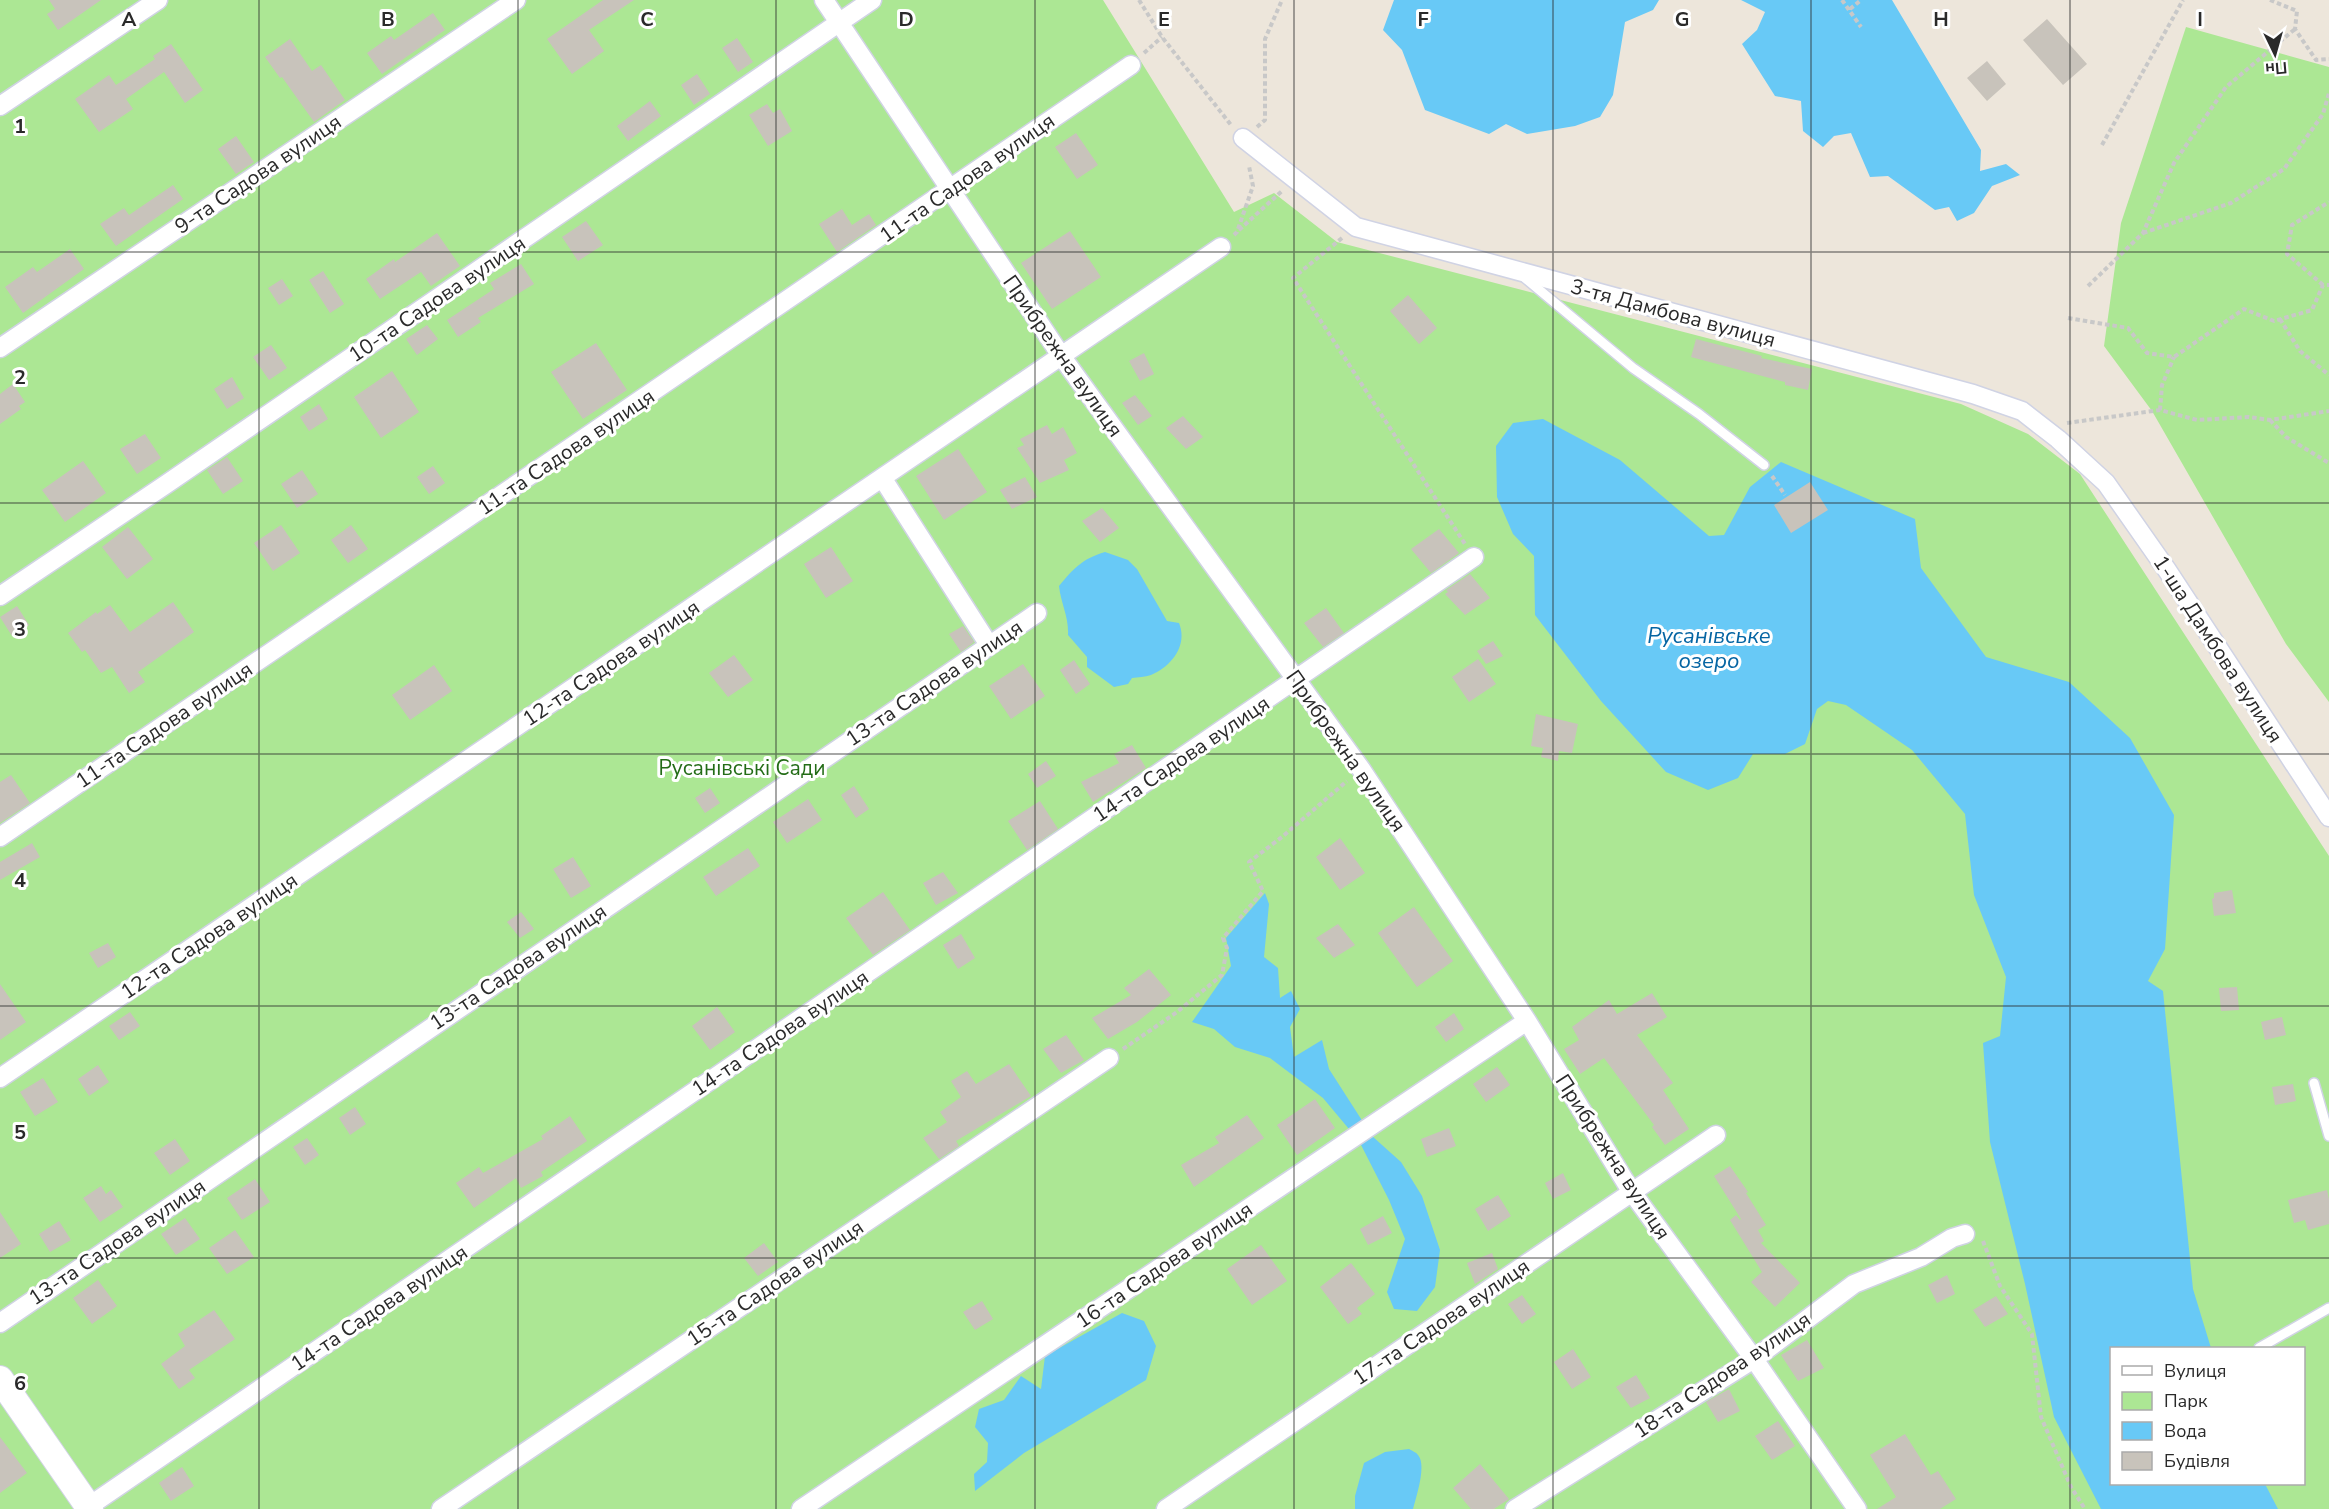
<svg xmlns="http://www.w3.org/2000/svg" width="2329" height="1509" font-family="'Nunito Sans',sans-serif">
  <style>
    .green { fill: #ace794; fill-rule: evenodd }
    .water { fill: #68c9f6 }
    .building { fill: #c8c3bb }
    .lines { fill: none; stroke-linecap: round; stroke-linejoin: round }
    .lane-casing { stroke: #d0d3e4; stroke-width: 12 }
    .street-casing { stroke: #d0d3e4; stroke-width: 21 }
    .secondary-casing { stroke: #d0d3e4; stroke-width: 28 }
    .path { stroke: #c8c8c8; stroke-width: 4; stroke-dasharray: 4.5 3; stroke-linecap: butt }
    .lane { stroke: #fff; stroke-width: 9 }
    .street { stroke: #fff; stroke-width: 18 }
    .secondary { stroke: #fff; stroke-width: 26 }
    .grid { fill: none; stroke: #2a2a2a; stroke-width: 1.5; stroke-opacity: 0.55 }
    .labels { text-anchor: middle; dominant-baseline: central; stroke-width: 6; stroke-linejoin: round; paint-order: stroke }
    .street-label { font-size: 21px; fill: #2a2a2a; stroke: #fff }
    .park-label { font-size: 21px; fill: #236c16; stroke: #fff }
    .water-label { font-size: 22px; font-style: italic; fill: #0565a3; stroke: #fff }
    .grid-label { font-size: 20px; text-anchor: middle; font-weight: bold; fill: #2a2a2a; stroke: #fff; stroke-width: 6; stroke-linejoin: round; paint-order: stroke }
  </style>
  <rect width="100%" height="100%" fill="#ede6db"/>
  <path class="green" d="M0,0H1103L1234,212L1274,193L1337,242L1961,404L2028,434L2080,474L2329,856V1509H0ZM2112,1348H2304V1484H2112Z
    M2186,27L2329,67V702L2286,644L2152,411L2104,346L2121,223Z"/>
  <path class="water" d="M1394,0H1659L1653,10L1625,22L1613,95L1600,117L1575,126L1527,134L1506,124L1489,134L1425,110L1402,50L1383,30Z
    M1741,0H1892L1981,150L1980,171L2006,164L2020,175L1992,186L1974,213L1957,221L1949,207L1935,210L1888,176L1870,177L1851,133L1834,136L1823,147L1803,131L1801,101L1775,96L1742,44L1757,30L1765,12Z
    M1543,419L1620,460L1709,536L1724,535L1750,487L1781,462L1915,519L1921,568L1986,657L2069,682L2130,738L2174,815L2165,949L2148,981L2163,991L2193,1289L2211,1348H2112V1484H2265L2278,1509H2101L2054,1417L2025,1284L1990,1142L1983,1043L2000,1036L2006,977L1974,895L1965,814L1912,750L1846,705L1828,701L1817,709L1805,744L1785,754H1753L1738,778L1708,790L1666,772L1601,701L1535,615L1534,556L1513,534L1497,497L1496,446L1513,423Z
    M1105,552L1128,560L1137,569L1167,621L1179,623C1188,645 1172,666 1151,675C1145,677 1138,677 1132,678L1128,684L1114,687L1087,667V657L1068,635C1069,617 1061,604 1059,586C1074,568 1082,559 1105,552Z
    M1265,893L1269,904L1264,957L1278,968L1280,998L1291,991L1300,1009L1290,1027L1294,1057L1322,1040L1329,1069L1372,1136L1401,1162L1422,1196L1440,1250L1435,1287L1417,1311L1394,1309L1387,1292L1405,1239L1389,1200L1359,1141L1323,1098L1270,1058L1235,1047L1214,1029L1192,1022L1231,966L1226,938Z
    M1122,1313L1144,1321L1156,1346L1146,1380L1024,1453L975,1491L974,1474L987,1462L988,1443L975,1427L979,1409L1004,1400L1021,1376L1041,1389L1045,1356Z
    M1409,1449C1412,1451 1416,1452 1418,1455C1427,1465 1416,1497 1413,1509H1355V1496L1364,1463L1385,1452Z"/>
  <path class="building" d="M49,0H101L58,30L47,14L55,9Z
    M603,0H634L589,30L604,51L572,74L547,39Z
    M433,13L445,30L382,74L367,53L391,36L394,40Z
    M2047,19L2087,64L2063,85L2023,40Z
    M737,38L753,62L738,72L722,48Z
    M290,39L312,71L321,65L345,100L314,122L282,77L280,78L265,57Z
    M171,44L203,90L185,103L164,72L126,99L133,109L99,132L75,99L109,75L116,85L155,59L153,56Z
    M1987,61L2006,84L1987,101L1967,78Z
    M697,74L710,94L694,105L681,85Z
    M650,101L661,116L628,141L617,126Z
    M767,104L773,113L780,109L792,131L768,146L749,115Z
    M1076,133L1098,165L1077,179L1055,147Z
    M236,136L254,162L236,174L218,149Z
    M173,185L183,199L116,246L100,224L124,208L129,215Z
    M842,209L852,225L869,214L876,225L837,252L819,224Z
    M586,221L603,245L578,261L562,237Z
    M1070,231L1101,277L1052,309L1021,263Z
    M437,233L460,266L431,286L421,272L380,299L366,279L394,259L395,262Z
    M70,249L84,269L23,313L5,287L33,267L37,272Z
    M521,264L534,284L478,318L481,322L458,337L447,320L494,289L490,283Z
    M323,271L344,304L330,313L309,280Z
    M282,279L293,296L279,305L268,288Z
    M1408,295L1437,328L1419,344L1390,311Z
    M427,325L438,339L417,355L406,339Z
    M1696,339L1762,356L1761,358L1812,369L1808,390L1785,385V382L1691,357Z
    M596,343L627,390L583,419L551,372Z
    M271,345L287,368L269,380L253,357Z
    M1144,353L1154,374L1140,381L1129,361Z
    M392,371L419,412L381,438L354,397Z
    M232,377L244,398L227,409L214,389Z
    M13,384L25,402L19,406L21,409L0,424V394Z
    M1135,395L1152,416L1138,425L1122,403Z
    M319,404L328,419L309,431L300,417Z
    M1183,416L1203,437L1186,449L1166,428Z
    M1047,425L1052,434L1063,427L1077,453L1064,460L1069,470L1040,483L1017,448L1024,445L1020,439Z
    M145,434L161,458L137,474L120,449Z
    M958,449L987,492L944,520L916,476Z
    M227,457L243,481L223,494L207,470Z
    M83,461L106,493L65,522L42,490Z
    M433,466L445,483L429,494L417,477Z
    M302,470L318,494L297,508L281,484Z
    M1025,477L1037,497L1012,509L1000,490Z
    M1810,482L1828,510L1791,533L1774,505Z
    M1102,508L1119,528L1100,542L1082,521Z
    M281,525L300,553L273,571L254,543Z
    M351,525L368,549L348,563L331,540Z
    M128,527L153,559L127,579L102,547Z
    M1439,529L1459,553L1431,573L1411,549Z
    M831,547L853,581L826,598L804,564Z
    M1470,574L1490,598L1465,615L1445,594L1448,592L1446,590Z
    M173,602L194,632L138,672L145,682L129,693L112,667L101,673L85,650L82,652L68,633L96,612L97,614L110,605L130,632Z
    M17,606L29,625L12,636L0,617Z
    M1326,608L1344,633L1323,647L1304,623Z
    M963,626L974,642L961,652L949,634Z
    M1493,641L1503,656L1486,664L1477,651Z
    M734,655L753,680L728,697L709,673Z
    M1478,659L1496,684L1469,702L1452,677Z
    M1074,660L1090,684L1076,694L1060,670Z
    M1023,664L1045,696L1011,719L989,686Z
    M434,665L452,691L410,720L392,695Z
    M1536,714L1578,724L1572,753L1559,751L1558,761L1541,757L1543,748L1531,746Z
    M1132,745L1146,768L1093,802L1081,782L1119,763L1114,754Z
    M1046,761L1056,776L1037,788L1028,774Z
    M11,775L30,803L0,823V782Z
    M854,786L869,809L856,818L841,795Z
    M710,788L720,803L705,813L695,798Z
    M808,799L822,820L787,843L773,822Z
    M1040,801L1058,829L1027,850L1008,821Z
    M1340,838L1365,873L1340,890L1316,857Z
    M32,843L40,857L0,880V862Z
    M748,848L760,866L716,896L703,877Z
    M573,857L591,886L571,898L553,869Z
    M943,872L958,893L936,905L923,883Z
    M2232,890L2236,913L2214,916L2212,899L2214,898V893Z
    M883,892L910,930L873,955L846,918Z
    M1414,907L1453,961L1417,987L1378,933Z
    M521,912L534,929L520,938L507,922Z
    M1338,924L1355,945L1334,958L1316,938Z
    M961,934L975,958L958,969L943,945Z
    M108,943L116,957L98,968L89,953Z
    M1149,969L1171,995L1137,1022L1108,1039L1092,1018L1131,995L1124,988Z
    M0,984L26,1022L0,1040Z
    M2237,987L2239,1010L2221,1011L2219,988Z
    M1652,993L1667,1017L1637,1035L1673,1083L1663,1090L1689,1129L1665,1145L1652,1127L1654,1125L1604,1058L1580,1074L1564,1049L1579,1040L1572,1027L1609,1000L1617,1014Z
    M717,1007L735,1032L710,1050L692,1026Z
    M130,1012L140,1026L119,1040L109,1026Z
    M1454,1013L1464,1029L1446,1042L1435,1027Z
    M2282,1017L2286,1035L2265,1040L2261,1022Z
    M1066,1035L1084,1060L1061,1073L1043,1049Z
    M1009,1064L1031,1096L956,1141L959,1146L939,1159L923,1138L947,1122L940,1112L961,1097L951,1081L967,1071L976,1084Z
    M98,1065L109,1082L89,1096L78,1079Z
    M1497,1067L1510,1085L1486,1102L1473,1084Z
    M43,1078L58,1102L35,1116L20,1092Z
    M2293,1084L2296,1101L2275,1105L2272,1087Z
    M1315,1099L1335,1128L1297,1155L1277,1125Z
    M355,1107L366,1124L350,1135L339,1118Z
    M1247,1115L1264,1138L1194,1187L1181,1165L1219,1143L1215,1137Z
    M570,1116L587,1141L541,1172L543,1176L521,1188L516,1178L474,1208L456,1183L479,1167L483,1173L543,1139L541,1136Z
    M1449,1128L1456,1146L1427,1157L1421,1139Z
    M307,1138L319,1155L305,1165L293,1147Z
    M175,1139L190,1161L170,1175L154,1153Z
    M1730,1166L1748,1192L1746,1193L1766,1225L1758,1230L1764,1241L1761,1243L1800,1283L1775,1307L1751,1282L1762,1272L1730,1220L1736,1215L1740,1220L1741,1219L1714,1176Z
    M1563,1173L1571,1190L1553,1199L1545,1183Z
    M255,1179L270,1202L242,1220L227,1198Z
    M101,1186L106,1194L111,1190L123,1207L100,1222L83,1198Z
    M2327,1190L2329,1199V1224L2308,1230L2305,1220L2294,1223L2288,1200Z
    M1498,1195L1511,1216L1488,1231L1475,1209Z
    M0,1212L21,1244L0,1258Z
    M1383,1216L1392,1233L1368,1245L1360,1229Z
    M185,1218L200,1239L176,1255L161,1234Z
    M59,1221L71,1240L50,1252L39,1234Z
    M235,1230L254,1257L227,1274L209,1248Z
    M764,1243L778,1262L758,1276L744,1258Z
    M1261,1245L1287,1281L1252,1305L1227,1269Z
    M1492,1253L1498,1269L1475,1284L1467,1263Z
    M1351,1263L1375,1294L1357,1308L1362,1314L1348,1324L1320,1287Z
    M1947,1275L1955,1294L1937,1303L1928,1285Z
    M98,1280L117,1306L92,1324L73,1298Z
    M1522,1295L1536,1314L1522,1324L1508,1304Z
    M1996,1296L2008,1314L1985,1327L1973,1310Z
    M982,1301L993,1319L975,1330L963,1312Z
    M214,1310L235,1339L189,1370L195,1378L179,1389L161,1364L185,1346L178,1334Z
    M1807,1340L1824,1368L1798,1381L1781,1355Z
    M1573,1349L1591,1377L1572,1389L1554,1362Z
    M1636,1375L1650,1398L1631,1408L1616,1387Z
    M1729,1389L1740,1411L1718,1422L1706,1402Z
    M1778,1421L1795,1446L1772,1460L1755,1436Z
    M1905,1434L1931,1475L1938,1471L1956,1499L1940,1509H1877L1896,1497L1870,1455Z
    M0,1437L27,1473L0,1493Z
    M1480,1464L1509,1499L1494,1509H1471L1453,1488Z
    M182,1467L194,1486L171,1501L159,1483Z"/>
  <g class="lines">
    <defs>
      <path id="lane" d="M1525,278L1633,368L1699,414L1764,465
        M2314,1083L2329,1136
        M2259,1348L2329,1308"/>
      <path id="street" d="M824,0L1062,357L1361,769L1527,1021L1631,1191L1754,1359L1857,1509
        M0,106L158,0
        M1243,138L1356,227L1973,394L2022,411L2058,439L2106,483L2167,570L2329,817
        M0,348L516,0
        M883,479L989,645
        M0,596L165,485L872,0
        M0,837L1131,65
        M0,1078L1221,247
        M0,1323L1037,613
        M85,1509L1474,557
        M441,1509L1109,1058
        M801,1509L1527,1021
        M1166,1509L1716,1135
        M1515,1509L1754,1359L1854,1284L1921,1257L1952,1238L1965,1234"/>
      <path id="secondary" d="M0,1379L90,1509"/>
    </defs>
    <use href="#lane" class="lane-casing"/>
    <use href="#street" class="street-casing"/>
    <use href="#secondary" class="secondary-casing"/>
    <path class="path" d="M1139,0L1162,37L1231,125
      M1842,0L1861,27
      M2270,0L2297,11L2295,29L2316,60L2329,59
      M1850,9L1861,0
      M1144,53L1162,37
      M1257,127L1265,120V39L1282,0
      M2102,145L2183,0
      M1239,230L1282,191
      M2143,233L2231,203L2284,169L2323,114L2329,93
      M1234,235L1237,232L1253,186L1249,166
      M1342,238L1293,278L1465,544
      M2323,285L2287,254L2292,225L2329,202
      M2088,286L2143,233L2174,163L2226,87L2295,29
      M2068,318L2128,328L2147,353L2174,357L2244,309L2274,321L2312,310L2323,285H2329
      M2280,319L2300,351L2329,375
      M2160,410L2162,385L2174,357
      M2270,420L2286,437L2329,463
      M2067,423L2160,410L2197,420L2249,417L2270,420L2329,411
      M1772,476L1785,495
      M1123,1049L1177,1012L1222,975L1227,948L1223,938L1263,891L1249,862L1282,837L1347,781
      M1983,1241L2000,1286L2032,1334L2041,1417L2071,1487L2085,1509"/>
    <use href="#lane" class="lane"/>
    <use href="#street" class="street"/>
    <use href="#secondary" class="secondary"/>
  </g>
  <path class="grid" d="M259,0V1509M518,0V1509M776,0V1509M1035,0V1509M1294,0V1509M1553,0V1509M1811,0V1509M2070,0V1509M0,252H2329M0,503H2329M0,754H2329M0,1006H2329M0,1258H2329"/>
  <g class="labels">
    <g class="street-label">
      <text transform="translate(258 174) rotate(-34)">9-та Садова вулиця</text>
      <text transform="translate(967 178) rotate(-35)">11-та Садова вулиця</text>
      <text transform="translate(437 299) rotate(-34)">10-та Садова вулиця</text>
      <text transform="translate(1673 313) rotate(15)">3-тя Дамбова вулиця</text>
      <text transform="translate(1063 356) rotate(55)">Прибрежна вулиця</text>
      <text transform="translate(566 452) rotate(-34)">11-та Садова вулиця</text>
      <text transform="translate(2218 649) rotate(57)">1-ша Дамбова вулиця</text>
      <text transform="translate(611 663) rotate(-34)">12-та Садова вулиця</text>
      <text transform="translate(934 683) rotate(-34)">13-та Садова вулиця</text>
      <text transform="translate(164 725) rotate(-34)">11-та Садова вулиця</text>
      <text transform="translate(1346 751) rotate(55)">Прибрежна вулиця</text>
      <text transform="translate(1181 759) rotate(-34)">14-та Садова вулиця</text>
      <text transform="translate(209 936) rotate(-34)">12-та Садова вулиця</text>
      <text transform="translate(518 967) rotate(-34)">13-та Садова вулиця</text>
      <text transform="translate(780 1033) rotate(-34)">14-та Садова вулиця</text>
      <text transform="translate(1613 1157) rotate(57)">Прибрежна вулиця</text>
      <text transform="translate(117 1242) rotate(-34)">13-та Садова вулиця</text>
      <text transform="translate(1164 1265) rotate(-34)">16-та Садова вулиця</text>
      <text transform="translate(775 1283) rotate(-34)">15-та Садова вулиця</text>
      <text transform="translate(379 1308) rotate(-34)">14-та Садова вулиця</text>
      <text transform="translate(1441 1322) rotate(-34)">17-та Садова вулиця</text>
      <text transform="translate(1722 1375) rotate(-34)">18-та Садова вулиця</text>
    </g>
    <g class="park-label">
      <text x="742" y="768">Русанівські Сади</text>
    </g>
    <g class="water-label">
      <text x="1709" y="636">Русанівське<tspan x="1709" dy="25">озеро</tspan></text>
    </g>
  </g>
  <g class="grid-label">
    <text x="129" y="26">A</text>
    <text x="388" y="26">B</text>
    <text x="647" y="26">C</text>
    <text x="906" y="26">D</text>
    <text x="1164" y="26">E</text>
    <text x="1423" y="26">F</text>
    <text x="1682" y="26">G</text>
    <text x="1941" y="26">H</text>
    <text x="2200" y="26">I</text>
    <text x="20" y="133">1</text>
    <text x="20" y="384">2</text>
    <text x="20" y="636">3</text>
    <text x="20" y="887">4</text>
    <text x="20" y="1139">5</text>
    <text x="20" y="1390">6</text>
  </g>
  <rect x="2110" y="1347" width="195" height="138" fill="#ffffff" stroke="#aaaaaa" stroke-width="1.5"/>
  <rect x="2122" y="1366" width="30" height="9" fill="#ffffff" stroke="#aaaaaa" stroke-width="1.5"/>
  <text x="2164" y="1377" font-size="18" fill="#2a2a2a">Вулиця</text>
  <rect x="2122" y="1392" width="30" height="18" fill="#ace794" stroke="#aaaaaa" stroke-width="1.5"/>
  <text x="2164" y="1407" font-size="18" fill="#2a2a2a">Парк</text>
  <rect x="2122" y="1422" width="30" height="18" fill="#68c9f6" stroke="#aaaaaa" stroke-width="1.5"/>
  <text x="2164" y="1437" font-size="18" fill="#2a2a2a">Вода</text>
  <rect x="2122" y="1452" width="30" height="18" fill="#c8c3bb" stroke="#aaaaaa" stroke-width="1.5"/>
  <text x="2164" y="1467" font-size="18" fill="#2a2a2a">Будівля</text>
  <g transform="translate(2275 54) rotate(175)" stroke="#ffffff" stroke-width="4.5" paint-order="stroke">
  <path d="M0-4.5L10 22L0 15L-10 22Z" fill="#2a2a2a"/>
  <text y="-9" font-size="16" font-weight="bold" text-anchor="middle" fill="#2a2a2a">Пн</text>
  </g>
</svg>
